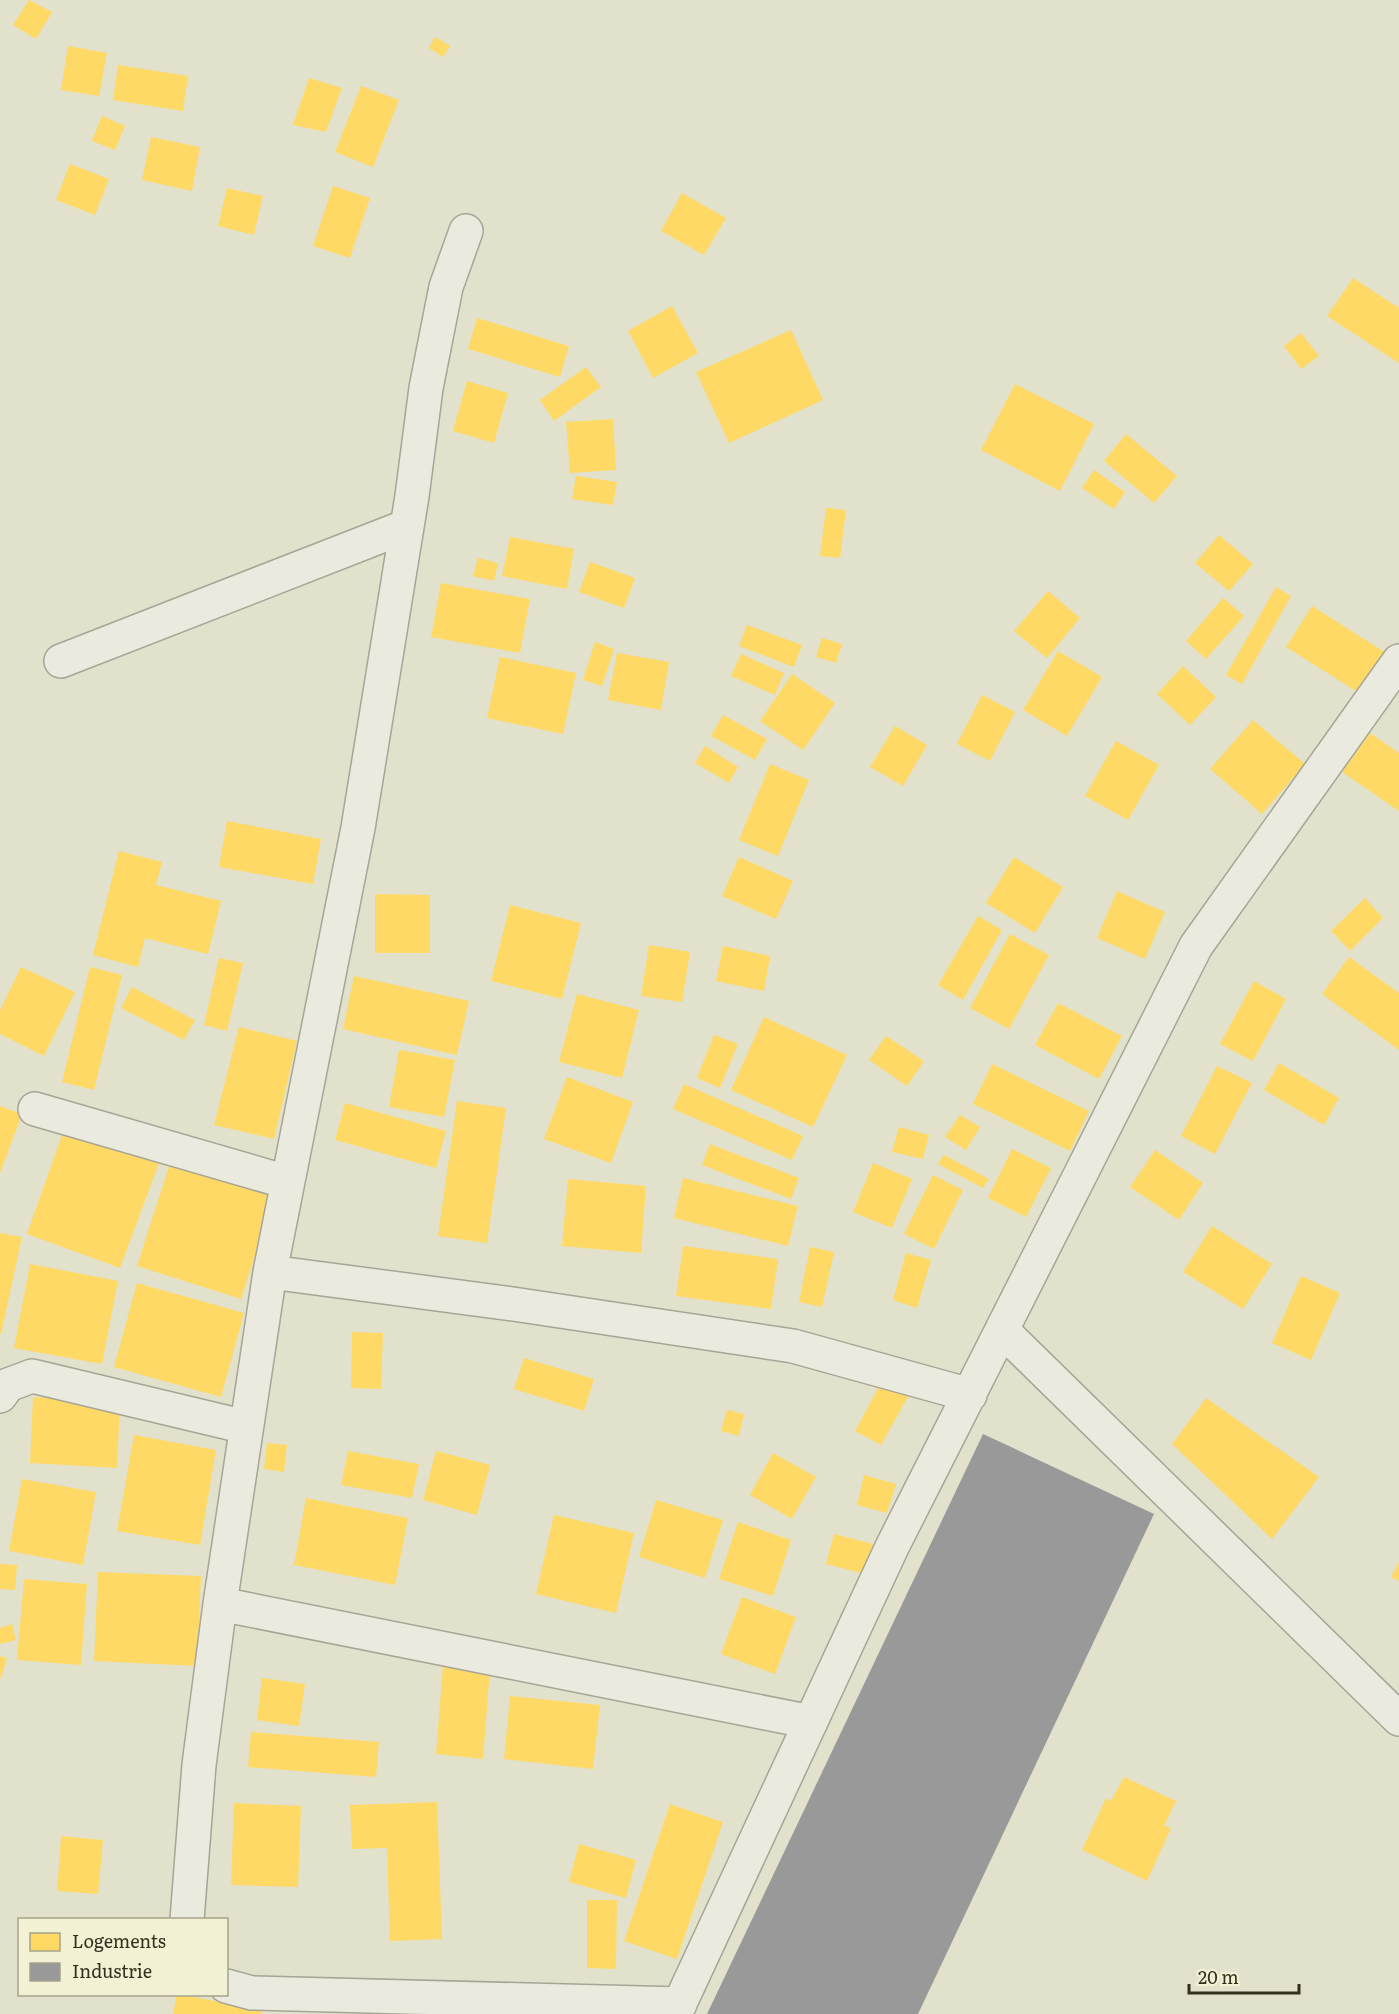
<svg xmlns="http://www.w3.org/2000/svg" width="1399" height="2014" font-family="Literata,serif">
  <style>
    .homes { fill: #ffd966 }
    .industry { fill: #999 }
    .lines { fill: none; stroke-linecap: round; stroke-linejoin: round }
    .minor-casing { stroke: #a6a596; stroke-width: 36 }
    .minor { stroke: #eaeade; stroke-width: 33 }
  </style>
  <rect width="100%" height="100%" fill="#e1e1cc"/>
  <path class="homes" d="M29,0L52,12L36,39L13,25Z
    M435,37L450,46L443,57L429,48Z
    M68,46L107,53L99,96L61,90Z
    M118,65L188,76L183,111L113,100Z
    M309,78L342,88L326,132L293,125Z
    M361,86L399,100L373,167L335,152Z
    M102,116L125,126L115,150L92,141Z
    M151,137L200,147L192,191L142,180Z
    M70,164L109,179L95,215L56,200Z
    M333,186L370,198L350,258L313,246Z
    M227,188L263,196L254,235L218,226Z
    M682,193L726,218L704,255L661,231Z
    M1353,278L1399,308V363L1327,316Z
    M672,306L698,353L653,378L628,331Z
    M477,318L569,346L560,377L468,349Z
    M791,330L823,400L729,443L696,372Z
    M1301,333L1319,356L1301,369L1284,346Z
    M586,367L601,387L554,421L540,400Z
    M467,381L508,393L494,443L453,431Z
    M1015,384L1094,424L1060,491L981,450Z
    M613,419L616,470L570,473L566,422Z
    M1126,434L1177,476L1154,503L1104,461Z
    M1094,470L1125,492L1114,509L1082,488Z
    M576,476L617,482L613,505L572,499Z
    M826,508L846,510L840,558L820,556Z
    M1219,535L1253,564L1229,591L1195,563Z
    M510,537L574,549L567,589L502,576Z
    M478,558L498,563L494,581L473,576Z
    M590,562L635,578L624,608L579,592Z
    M441,583L530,599L520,653L431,637Z
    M1276,587L1291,596L1242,684L1226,675Z
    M1048,591L1080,618L1047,658L1014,631Z
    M1223,598L1244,616L1206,659L1186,641Z
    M1312,606L1386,653L1359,693L1286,647Z
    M747,625L802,645L794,667L739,646Z
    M822,638L842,644L836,663L816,657Z
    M595,642L614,649L602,686L583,680Z
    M1058,651L1102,677L1067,736L1023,710Z
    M617,653L669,662L661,710L608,700Z
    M741,654L784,673L775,695L731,676Z
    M500,657L576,673L563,734L487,718Z
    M1183,666L1216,697L1190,725L1157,694Z
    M792,674L835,703L803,750L760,721Z
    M982,695L1015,712L990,761L957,744Z
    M723,715L767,739L755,760L711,736Z
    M1253,720L1305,764L1262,814L1210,769Z
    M895,726L927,745L903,786L870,767Z
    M1370,733L1399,753V811L1342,772Z
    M1116,741L1159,765L1128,820L1085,796Z
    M705,746L738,767L729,783L695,763Z
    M770,764L809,780L778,856L739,840Z
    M227,821L321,839L313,884L219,867Z
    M119,851L162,862L156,885L221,901L208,954L145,938L138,967L93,955Z
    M739,857L793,881L776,919L722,896Z
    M1014,857L1063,887L1035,933L986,903Z
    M1117,891L1165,912L1145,959L1097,938Z
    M375,894L430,895V953H375Z
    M1365,898L1383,918L1350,951L1331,931Z
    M510,905L581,923L562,999L491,981Z
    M978,916L1002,930L963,1000L938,985Z
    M1010,934L1049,955L1009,1029L970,1008Z
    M649,945L690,952L682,1002L641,996Z
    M723,946L770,956L764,991L716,981Z
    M1349,957L1399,993V1050L1322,994Z
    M219,958L243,963L227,1031L204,1025Z
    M21,967L75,992L44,1056L0,1034V1010Z
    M90,967L122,975L94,1090L62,1082Z
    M354,976L469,1001L457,1055L343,1029Z
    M1254,981L1286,999L1253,1061L1220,1044Z
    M132,987L195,1020L184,1040L121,1008Z
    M577,994L639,1010L622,1078L559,1062Z
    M1058,1003L1122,1036L1099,1079L1035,1045Z
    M764,1017L847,1055L813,1127L731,1090Z
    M239,1027L297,1041L274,1139L214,1125Z
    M714,1035L738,1044L720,1088L697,1078Z
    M886,1036L924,1061L907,1086L869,1060Z
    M399,1050L455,1060L444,1117L389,1107Z
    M1279,1063L1339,1098L1324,1125L1264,1090Z
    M992,1064L1089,1111L1070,1151L973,1104Z
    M1217,1066L1252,1083L1215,1154L1181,1136Z
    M567,1077L633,1102L611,1163L544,1139Z
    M684,1084L803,1136L792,1160L673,1109Z
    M457,1101L506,1108L487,1243L438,1236Z
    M345,1103L446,1131L436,1168L335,1140Z
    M0,1106L22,1114L0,1173Z
    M960,1115L980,1127L966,1150L945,1137Z
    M899,1127L929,1135L923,1159L892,1152Z
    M64,1129L159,1163L120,1268L27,1234Z
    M710,1144L799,1178L791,1199L702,1165Z
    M1012,1149L1051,1168L1026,1217L988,1198Z
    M1155,1150L1203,1183L1179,1220L1130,1187Z
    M944,1155L989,1179L983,1188L938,1164Z
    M170,1163L274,1195L241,1299L137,1266Z
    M873,1163L912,1179L892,1228L853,1212Z
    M933,1175L963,1190L934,1249L904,1234Z
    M683,1178L798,1206L788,1246L674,1218Z
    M568,1179L646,1186L641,1253L562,1246Z
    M1212,1226L1272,1264L1243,1309L1183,1272Z
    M0,1233L22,1237L1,1334H0Z
    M683,1246L778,1259L771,1309L676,1296Z
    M810,1247L834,1252L822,1307L799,1302Z
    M906,1253L931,1260L917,1308L893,1300Z
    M30,1264L118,1281L102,1364L14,1348Z
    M1301,1276L1340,1293L1311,1360L1272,1343Z
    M137,1283L244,1313L221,1397L114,1367Z
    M352,1332L383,1333L381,1389L351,1388Z
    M524,1358L594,1379L584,1411L514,1389Z
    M882,1381L909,1395L881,1445L855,1431Z
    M33,1397L120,1402L117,1468L30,1463Z
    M1206,1398L1319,1477L1272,1539L1172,1444Z
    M727,1410L744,1414L739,1436L721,1431Z
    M134,1435L216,1450L200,1545L117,1531Z
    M267,1443L287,1445L284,1472L264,1469Z
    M348,1451L419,1464L412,1498L341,1485Z
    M436,1451L490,1465L477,1515L423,1500Z
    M773,1453L816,1477L792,1519L750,1495Z
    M864,1475L896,1484L887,1513L857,1505Z
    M22,1479L96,1492L83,1565L9,1551Z
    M306,1498L408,1518L395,1585L294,1565Z
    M656,1500L723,1520L705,1578L639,1557Z
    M554,1515L634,1533L616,1613L536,1594Z
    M738,1522L791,1540L773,1596L719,1579Z
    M834,1534L873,1544L865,1574L826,1564Z
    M1399,1562V1581L1391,1577Z
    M0,1564L17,1565L15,1590L0,1589Z
    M98,1572L201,1576L197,1666L94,1661Z
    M24,1579L87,1584L81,1665L17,1660Z
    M742,1597L796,1617L775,1674L721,1654Z
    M12,1624L16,1640L0,1644V1628Z
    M0,1656L7,1658L1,1678H0Z
    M443,1665L490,1669L483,1759L436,1754Z
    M262,1678L305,1684L299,1726L257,1720Z
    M510,1696L600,1705L593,1769L504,1759Z
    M251,1732L379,1742L376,1777L248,1767Z
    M1124,1777L1176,1801L1164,1826L1171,1828L1147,1881L1082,1850L1106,1798L1111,1801Z
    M437,1802L442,1939L390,1941L387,1848L352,1849L350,1805Z
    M234,1803L301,1806L298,1887L231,1885Z
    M670,1804L723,1822L677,1959L624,1941Z
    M61,1836L103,1840L98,1894L57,1891Z
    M579,1844L636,1860L626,1898L569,1882Z
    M587,1900H617L616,1969L587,1968Z
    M177,1994L262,2010L261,2014H173Z"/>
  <path class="industry" d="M983,1434L1154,1514L918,2014H707Z"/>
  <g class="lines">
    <defs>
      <path id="minor" d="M61,661L407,526
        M35,1109L287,1182
        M270,1272L513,1304L793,1346L970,1395
        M1003,1331L1399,1719
        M0,1396L8,1385L32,1376L246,1427
        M220,1604L811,1722
        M187,1920L199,1765L220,1604L270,1272L358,828L412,496L426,388L446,287L466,231
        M226,1986L252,1993L680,2004
        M675,2014L892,1547L1196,946L1399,661"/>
    </defs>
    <use href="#minor" class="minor-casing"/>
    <use href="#minor" class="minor"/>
  </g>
  <rect x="18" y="1918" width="210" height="78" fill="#f2f1d3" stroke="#a6a38b" stroke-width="1.5"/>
  <rect x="30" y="1933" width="30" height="18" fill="#ffd966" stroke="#a6a38b" stroke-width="1.5"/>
  <text x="72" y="1948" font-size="18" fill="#342f1f">Logements</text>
  <rect x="30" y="1963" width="30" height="18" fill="#999999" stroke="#a6a38b" stroke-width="1.5"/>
  <text x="72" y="1978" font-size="18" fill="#342f1f">Industrie</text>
  <path d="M1189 1984v9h110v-9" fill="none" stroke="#342f1f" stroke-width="3"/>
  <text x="1198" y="1984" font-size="18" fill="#342f1f" stroke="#f2f1d3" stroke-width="4.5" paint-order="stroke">20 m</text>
</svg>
